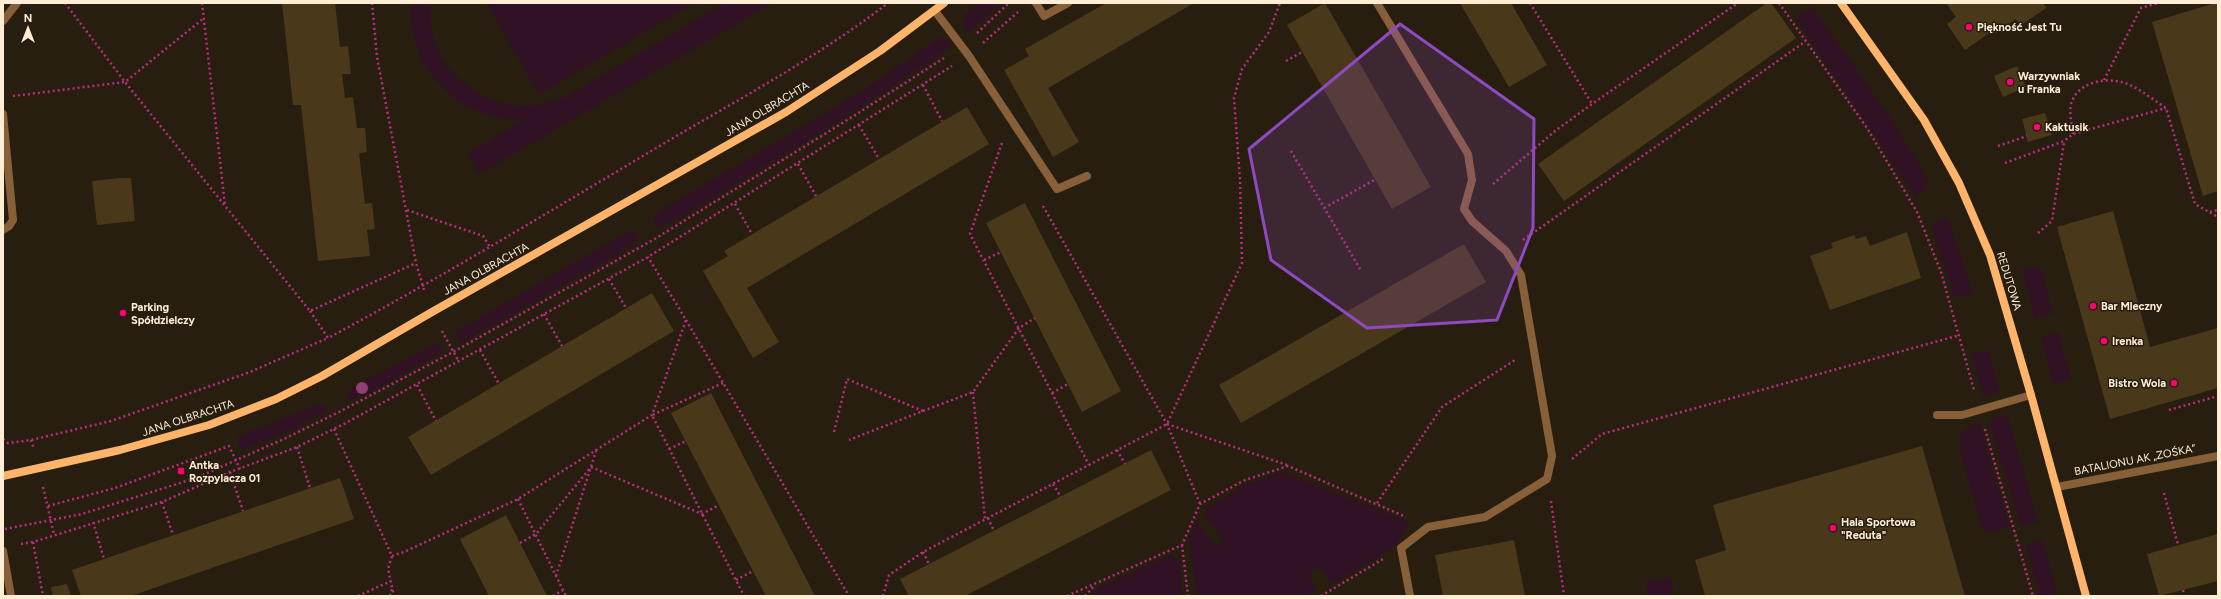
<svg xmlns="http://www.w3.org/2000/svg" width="2221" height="599" font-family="Figtree,sans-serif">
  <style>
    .green { fill: #311224 }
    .building { fill: #49391a }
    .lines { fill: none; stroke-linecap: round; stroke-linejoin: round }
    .path { stroke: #bc2c82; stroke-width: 2.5; stroke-dasharray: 2 3; stroke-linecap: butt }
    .lane { stroke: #876039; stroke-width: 8 }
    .street { stroke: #876039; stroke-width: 8 }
    .secondary { stroke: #ffb46c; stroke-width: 8 }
    .tree { fill: #8e4174 }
    .marked { fill: #8f49c2; fill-opacity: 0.2; stroke: #8f49c2; stroke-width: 3; stroke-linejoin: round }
    .poi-dot { fill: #ff0170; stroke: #271e0f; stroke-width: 1.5 }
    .labels { text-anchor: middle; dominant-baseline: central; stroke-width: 3; stroke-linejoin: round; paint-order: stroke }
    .poi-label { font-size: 11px; font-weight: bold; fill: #ffedd5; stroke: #271e0f; text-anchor: start }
    .street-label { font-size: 11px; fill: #ffedd5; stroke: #271e0f }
  </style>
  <rect width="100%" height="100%" fill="#271e0f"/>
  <path class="green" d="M411,3H431C423,55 469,102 519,106C534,107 549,102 564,98L725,3H772L479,174L468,153L524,120C459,120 407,70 411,3Z
    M486,3H694L539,94Z
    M978,3H1001L968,33L963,26L964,16Z
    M1812,7L1891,119L1927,178C1929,188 1923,191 1916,197L1796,18Z
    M939,38L946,39L952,46L852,113L679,218L656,228L653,218L658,212L864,90Z
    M1943,219H1948L1973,293L1955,297L1931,224Z
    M629,231L636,233L639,239L620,253L460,343L455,332Z
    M2040,266L2053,313L2035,318L2022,270Z
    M2058,332L2071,379L2053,385L2041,337Z
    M438,342L443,352L364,395L347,401L348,393L354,387Z
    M1988,350L1999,392L1983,397L1972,354Z
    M317,405L323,406L328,410L296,428L241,450L237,437Z
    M2002,415L2008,417L2038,522L2021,526L1989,420Z
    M1979,422L2009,527L1987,532L1982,530L1959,446C1960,435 1966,424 1979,422Z
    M1283,472L1409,522L1395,547L1331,584L1320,567L1308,574L1316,590L1307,596H1197L1189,541L1196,519L1216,547L1223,542L1203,511L1244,485Z
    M2042,539L2058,596H2040L2026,545Z
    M1171,555L1180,562L1182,596H1092L1099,588Z
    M1671,577L1674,596H1648L1646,582Z"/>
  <path class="building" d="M282,3H335L340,47L348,46L351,74H342L345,98L353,97L357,128H365L367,152L359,153L365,204L372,203L375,229L367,230L370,256L318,261L301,105H293Z
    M1106,3H1194L1048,88L1079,142L1053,157L1004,70L1029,56L1025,49Z
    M1325,3L1431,187L1392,209L1287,25Z
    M1460,3H1511L1547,65L1509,87Z
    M1767,3H1771L1796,38L1564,201L1538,164Z
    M1946,3H2043L2046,8L2020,26L2016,19L1994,34L1992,31L1965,50L1947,24L1956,17Z
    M2215,3H2218V191L2203,196L2152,22Z
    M2017,66L2026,87L2003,97L1994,76Z
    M967,107L989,144L747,288L779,342L753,358L703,271L728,256L724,251Z
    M2045,113L2052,135L2028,142L2022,119Z
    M120,178H131L135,221L97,225L92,181Z
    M1025,203L1121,391L1082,412L986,223Z
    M2113,211L2150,347L2218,328V388L2110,419L2057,227Z
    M1907,232L1921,278L1830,310L1810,256L1833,248L1831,243L1854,235L1856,239L1866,236L1870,246Z
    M1464,244L1486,282L1241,423L1219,385Z
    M652,293L674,331L431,475L408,437Z
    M711,393L815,596H766L671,413Z
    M1922,446L1965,596H1705L1695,560L1726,550L1713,505Z
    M1151,450L1171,490L965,596H909L900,579Z
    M340,478L354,519L131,596H81L72,570Z
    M506,515L520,543L547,596H489L460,539Z
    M2218,534V581L2159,596L2147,554Z
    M1514,540L1525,596H1443L1435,555Z
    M67,584L71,596H53L51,587Z"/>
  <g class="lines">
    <path class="path" d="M65,3L125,82L310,311L416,263
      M202,3L225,205
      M372,3L377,57L416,263L425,293
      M1530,3L1592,104
      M1779,3L1867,128L1917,212L1941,272L1974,390
      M977,33L1009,3
      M983,43L1018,12
      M1286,61L1302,52
      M2104,80L2141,8L2158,3
      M923,85L942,121
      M13,96L125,82L204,18
      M859,125L879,159
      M2073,134C2072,125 2068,110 2072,101C2081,79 2113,76 2132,86C2144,92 2155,101 2166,108L2195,204L2218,217
      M1002,143L970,234L1089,465
      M1998,146L2027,136
      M1291,151L1360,269
      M2005,163L2064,141L2073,134L2166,108
      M798,164L816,196
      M1493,184L1555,131L1592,104L1738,3
      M735,204L752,234
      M1043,206L1167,424L1200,504
      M1324,208L1376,179
      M407,210L483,236L490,247
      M2210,212L2218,210
      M2038,233L2052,221L2064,142
      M1523,240L1806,41
      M984,260L1001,252
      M609,279L626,308
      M310,311L328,338C442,277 552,210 663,144C739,99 818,57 888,3
      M544,314L562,346
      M686,320L849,596
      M442,331L459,362
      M480,350L499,384
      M723,383L652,415L744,596
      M417,385L436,421
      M973,392L985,520
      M1052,393L1068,384
      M2169,410L2218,396
      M923,411L973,392L1019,328L1035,318
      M1167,424L1287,465
      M334,429L392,556L388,569L394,596
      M1985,429L2033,596
      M834,432L847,379L923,411L849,440
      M3,439L8,443L31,440L111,421L250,372L328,338
      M31,440L34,449
      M297,447L310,488
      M669,449L686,441
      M1117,450L1125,464
      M1572,459L1602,434L1960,335
      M230,472L243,511
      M1053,484L1061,497
      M43,487L54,534
      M2164,493L2178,545
      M518,499L566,596
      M1551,501L1564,596
      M162,502L173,535
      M1377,503L1442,407L1515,360
      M48,506L115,488L229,446L240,469
      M988,518L994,531
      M93,522L104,559
      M5,529L82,514L196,478L286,438L339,412L453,352L653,240L849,119L944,58
      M33,542L43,596
      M520,543L536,534L591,467L702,514L719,505
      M21,544L33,542L162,502L230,472L297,447L344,424L648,257L952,66
      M1182,545L1188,596
      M923,552L929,564
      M392,556L404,552L518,499L652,415L686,320L648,257
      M556,576L596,451
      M736,580L753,571
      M2183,590L2184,596
      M358,596L391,581
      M390,596L392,589
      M553,596L563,590
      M883,596L889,575L923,552L1167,424L1242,263L1240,180L1234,98L1242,69L1269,32L1280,3
      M1067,596L1182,545L1200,504L1245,480L1288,466L1406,517
      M1085,596L1094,586
      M1321,596L1383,559
      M2217,596H2218"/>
    <path class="lane" d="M1036,3L1044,16L1068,3
      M1377,3L1468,154L1472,180L1464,209L1472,221L1506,251L1521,275L1552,456L1547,479L1485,517L1428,527L1401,548L1410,596
      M935,11L969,56L1057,189L1087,176
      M3,21L17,3
      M3,114L13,220L9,226
      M1937,415H1962L2031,395"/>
    <path class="street" d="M3,230L9,226
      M2057,487L2218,456
      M3,551L11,596"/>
    <path class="secondary" d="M1841,3L1924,120L1959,183L1990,255L2031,395L2086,596
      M3,476L120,450L209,425L276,399L322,376L432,312L786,112L880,51L944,3"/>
  </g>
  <circle class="tree" cx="362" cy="388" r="6"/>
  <path class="marked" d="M1400,24L1534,119L1533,228L1497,320L1367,328L1271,260L1249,149Z"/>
  <g class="poi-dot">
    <circle cx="1969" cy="27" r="4"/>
    <circle cx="2010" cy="82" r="4"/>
    <circle cx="2037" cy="127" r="4"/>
    <circle cx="2093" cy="306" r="4"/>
    <circle cx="123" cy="313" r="4"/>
    <circle cx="2104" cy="341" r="4"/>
    <circle cx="2174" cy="383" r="4"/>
    <rect x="177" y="467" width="8" height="8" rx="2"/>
    <circle cx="1833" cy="528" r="4"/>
  </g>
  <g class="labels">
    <g class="poi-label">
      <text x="1977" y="27">Piękność Jest Tu</text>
      <text x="2018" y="76">Warzywniak<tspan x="2018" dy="13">u Franka</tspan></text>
      <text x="2045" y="127">Kaktusik</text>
      <text x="2101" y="306">Bar Mleczny</text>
      <text x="131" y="307">Parking<tspan x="131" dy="13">Spółdzielczy</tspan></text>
      <text x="2112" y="341">Irenka</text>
      <text x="2166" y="383" text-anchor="end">Bistro Wola</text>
      <text x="189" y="465">Antka<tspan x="189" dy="13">Rozpylacza 01</tspan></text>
      <text x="1841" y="522">Hala Sportowa<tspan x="1841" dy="13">"Reduta"</tspan></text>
    </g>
    <g class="street-label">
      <text transform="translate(767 109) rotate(-31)">JANA OLBRACHTA</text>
      <text transform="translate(486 269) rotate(-29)">JANA OLBRACHTA</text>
      <text transform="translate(2009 281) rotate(73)">REDUTOWA</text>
      <text transform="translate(188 418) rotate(-18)">JANA OLBRACHTA</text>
      <text transform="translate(2135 460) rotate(-11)">BATALIONU AK „ZOŚKA”</text>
    </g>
  </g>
  <rect width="2221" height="599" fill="none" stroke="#ffedd5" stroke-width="8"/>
  <g transform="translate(28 28)" stroke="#271e0f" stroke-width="3" paint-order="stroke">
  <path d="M0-3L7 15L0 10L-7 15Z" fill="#ffedd5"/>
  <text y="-6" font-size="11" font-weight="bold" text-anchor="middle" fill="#ffedd5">N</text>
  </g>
</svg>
